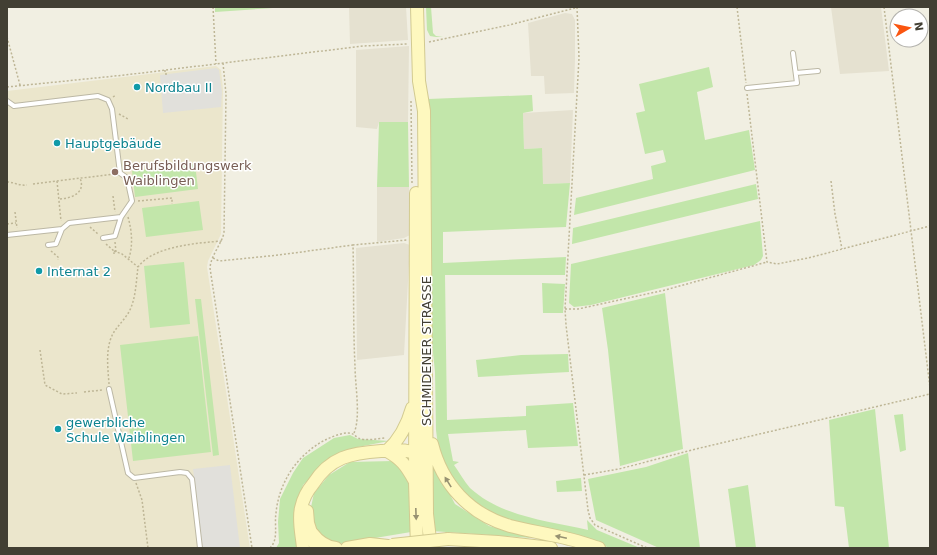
<svg xmlns="http://www.w3.org/2000/svg" width="937" height="555" font-family="'DejaVu Sans',sans-serif">
  <style>
    .residential { fill: #e5e1d0 }
    .education { fill: #ebe6cc }
    .green { fill: #c2e6aa }
    .parking { fill: #e1e0db }
    .lines { fill: none; stroke-linecap: round; stroke-linejoin: round }
    .service-casing { stroke: #bcb8a5; stroke-width: 6 }
    .secondary-casing { stroke: #d2ca91; stroke-width: 14 }
    .path { stroke: #beb696; stroke-width: 1.5; stroke-dasharray: 2 2; stroke-linecap: butt }
    .service { stroke: #fff; stroke-width: 4 }
    .secondary { stroke: #fef8bf; stroke-width: 12 }
    .secondary-bridge-casing { stroke: #d2ca91; stroke-width: 14; stroke-linecap: butt }
    .secondary-bridge { stroke: #fef8bf; stroke-width: 12 }
    .oneway { fill: #979272 }
    .culture-dot { fill: #0f9aa8; stroke: #fff; stroke-width: 1.5 }
    .education-dot { fill: #8d6e63; stroke: #fff; stroke-width: 1.5 }
    .labels { text-anchor: middle; dominant-baseline: central; stroke-width: 3; stroke-linejoin: round; paint-order: stroke }
    .culture-label { font-size: 13px; fill: #0d838f; stroke: #fff; text-anchor: start }
    .education-label { font-size: 13px; fill: #785e54; stroke: #fff; text-anchor: start }
    .street-label { font-size: 13px; fill: #423f33; stroke: #fff }
  </style>
  <rect width="100%" height="100%" fill="#f1efe2"/>
  <path class="residential" d="M349,7H406L408,40L350,44Z
    M831,7H881L889,71L840,74Z
    M565,13L572,14L575,20V59L574,93L545,94L544,76H531L528,23Z
    M409,46L408,122H379L377,129L356,127V50Z
    M573,110L570,183L542,184V148L524,149L523,113Z
    M377,187H409L410,235L404,238L377,242Z
    M404,243L410,245L404,355L357,360L356,248Z"/>
  <path class="education" d="M216,66L221,70L223,89L221,234L208,261L207,267L250,548H7V91Z"/>
  <path class="green" d="M215,7H288L215,12Z
    M426,7H431L433,33L436,36H443L436,37L430,36L427,30Z
    M709,67L713,87L697,92L705,140L749,130L755,170L574,215L576,198L653,179L651,166L666,162L663,150L645,154L636,113L645,111L639,84Z
    M532,95L533,111L523,113L524,149L542,148L543,184L570,183L566,227L443,232V263L566,257L565,275H445L447,420L526,416V406L573,403L578,446L528,448L526,430L448,434L453,461L459,462L454,465C459,472 464,481 470,488C502,517 548,521 588,530L587,520L597,530L640,548H610L579,537L510,521L489,514L472,502L446,471L439,454L436,430L435,372L430,324L428,99Z
    M379,122H408L409,187H377Z
    M195,164L198,189L135,197L132,171Z
    M756,184L758,199L572,244L573,228Z
    M199,201L203,230L146,237L142,208Z
    M760,221L763,256L761,260L754,265L591,305L574,307L569,303L571,264Z
    M184,262L190,324L150,328L144,266Z
    M542,283L565,284L563,313H543Z
    M665,293L683,449L620,466L608,350L602,308Z
    M195,299H201L219,455L213,456Z
    M198,336L211,452L133,461L120,345Z
    M568,354L569,372L478,377L476,360L521,355Z
    M875,409L889,548H849L844,507L835,506L829,420Z
    M903,414L906,450L900,452L894,415Z
    M350,435L358,439L389,441L358,447L335,456L303,485L295,520L299,548H276L279,543L278,522L280,499L293,473L303,458L334,438Z
    M688,453L700,548H659L596,520L588,479L646,467Z
    M431,459L455,504L489,526L532,538L432,531Z
    M393,461L404,470L409,486L411,532L339,544L327,541L315,530L310,512L314,493L329,475L350,462Z
    M581,478L582,491L557,492L556,481Z
    M748,485L756,548H736L728,489Z"/>
  <path class="parking" d="M216,68L219,70L222,92L221,107L163,113L160,75Z
    M230,465L240,548H202L193,469Z"/>
  <g class="lines">
    <defs>
      <path id="service" d="M796,73L818,71
        M747,88L797,83L793,53
        M7,101L14,106L98,96L108,100L112,109L120,173L127,178L132,201L121,217L69,223L62,229L7,235
        M103,238L115,236L121,217
        M48,245L56,244L62,229
        M109,389L128,473L134,478L180,472L187,473L192,479L200,548"/>
      <path id="secondary" d="M417,7L419,81L424,111L427,514L431,548
        M416,193L415,482L417,548
        M432,444C442,484 469,514 510,526C529,531 550,534 569,539C579,541 589,545 599,548
        M387,451C400,439 407,426 412,408
        M387,451C401,459 406,465 414,480
        M307,511L308,523L316,548
        M312,533C318,541 326,547 336,548
        M448,539L498,542L551,548
        M303,548C302,535 298,521 301,508C303,499 307,491 313,484C330,457 351,453 381,451C396,450 410,448 422,458
        M347,548L370,544L388,546"/>
    </defs>
    <use href="#service" class="service-casing"/>
    <use href="#secondary" class="secondary-casing"/>
    <path class="path" d="M213,7L216,64
      M577,7L579,58L565,309L566,325L588,510L590,518L595,525L647,548
      M737,7L746,83
      M884,7L930,388
      M7,37L20,85
      M429,42L509,25L579,7
      M223,63L226,94L224,233C221,245 211,255 210,268L252,548
      M165,70V74H167
      M7,87L125,75L363,46L407,44
      M747,94L767,262L777,264L808,258L930,226
      M113,97L116,95
      M411,101L412,183
      M119,114L128,119
      M57,181L61,221
      M831,181L835,214L842,249
      M7,182C14,182 19,186 27,185
      M33,184L114,174
      M113,196L115,212
      M60,199C72,198 86,193 80,178
      M138,201L172,198V204
      M15,212L17,228
      M128,217C132,231 133,245 129,258
      M7,224L16,223
      M90,227L98,234
      M115,242L116,252
      M106,244L114,251V254
      M51,251L58,257V260
      M114,251L122,254L138,267
      M213,258L219,261L279,255L353,245
      M565,309H578L665,290L767,262
      M40,350L45,385L62,394L77,393
      M109,384C108,370 106,354 110,341C113,330 121,324 127,315C136,302 136,282 138,267C153,246 198,243 222,241
      M84,392L102,390
      M354,433C361,417 355,385 355,366C353,326 354,286 353,245L407,240
      M584,475L619,469L700,448L930,394
      M136,483L142,500L148,548
      M270,548C279,539 274,525 276,513C279,482 297,455 325,440C332,437 340,433 348,433C353,433 354,435 358,438C365,441 377,439 385,438"/>
    <use href="#service" class="service"/>
    <use href="#secondary" class="secondary"/>
    <defs>
      <path id="secondary-bridge" d="M392,545L448,539"/>
    </defs>
    <use href="#secondary-bridge" class="secondary-bridge-casing"/>
    <use href="#secondary-bridge" class="secondary-bridge"/>
  </g>
  <defs><path id="oneway-solid" d="M-6-.8H1V-3.2L6.5 0L1 3.2V.8H-6Z"/></defs>
  <g class="oneway">
    <use href="#oneway-solid" transform="translate(448 482) rotate(-122)"/>
    <use href="#oneway-solid" transform="translate(416 514) rotate(88)"/>
    <use href="#oneway-solid" transform="translate(561 537) rotate(-168)"/>
  </g>
  <g class="culture-dot">
    <circle cx="137" cy="87" r="4"/>
    <circle cx="57" cy="143" r="4"/>
    <circle cx="39" cy="271" r="4"/>
    <circle cx="58" cy="429" r="4"/>
  </g>
  <circle class="education-dot" cx="115" cy="172" r="4"/>
  <g class="labels">
    <g class="culture-label">
      <text x="145" y="87">Nordbau II</text>
      <text x="65" y="143">Hauptgebäude</text>
      <text x="47" y="271">Internat 2</text>
      <text x="66" y="422">gewerbliche<tspan x="66" dy="15">Schule Waiblingen</tspan></text>
    </g>
    <g class="education-label">
      <text x="123" y="165">Berufsbildungswerk<tspan x="123" dy="15">Waiblingen</tspan></text>
    </g>
    <g class="street-label">
      <text transform="translate(426 351) rotate(-90)">SCHMIDENER STRASSE</text>
    </g>
  </g>
  <rect width="937" height="555" fill="none" stroke="#423f33" stroke-width="16"/>
  <g transform="translate(909 28) rotate(81)"><circle r="19" fill="#ffffff" stroke="#b3b2ad"/>
  <path d="M0-3L7 15L0 10L-7 15Z" fill="#fa5510"/>
  <text y="-6" font-size="11" font-weight="bold" text-anchor="middle" fill="#423f33">N</text>
  </g>
</svg>
